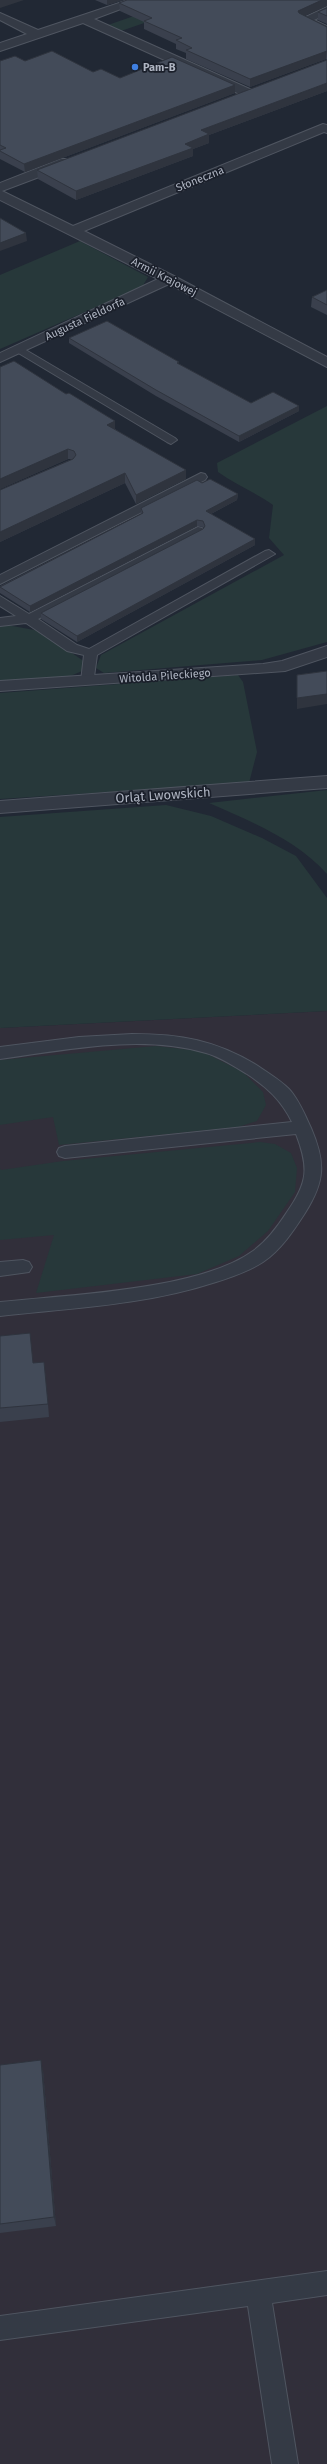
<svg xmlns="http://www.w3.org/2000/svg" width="327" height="2464" font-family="'Fira Sans',sans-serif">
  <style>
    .medical { fill: #312f3a }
    .green { fill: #27383a }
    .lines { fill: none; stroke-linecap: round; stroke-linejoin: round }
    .service-casing { stroke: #4f5560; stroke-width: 2 }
    .minor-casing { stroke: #4f5560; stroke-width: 2 }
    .service { fill: #343a45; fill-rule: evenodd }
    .minor { fill: #343a45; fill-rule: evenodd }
    .wall { fill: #3a404d }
    .shaded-wall { fill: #2f343e }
    .building { fill: #434b59; stroke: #2f343e }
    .shop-dot { fill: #3f7fe0; stroke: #1a1f2a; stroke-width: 1.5 }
    .labels { text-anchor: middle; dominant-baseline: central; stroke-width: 3.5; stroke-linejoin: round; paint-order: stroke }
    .far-poi-label { font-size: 11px; font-weight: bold; fill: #afb5c2; stroke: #1a1f2a; text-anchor: start }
    .far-street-label { font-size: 11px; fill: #afb5c2; stroke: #1a1f2a }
    .street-label { font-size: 13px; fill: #afb5c2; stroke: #1a1f2a }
  </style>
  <rect width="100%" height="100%" fill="#212834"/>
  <path class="medical" d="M327,1011V2464H0V1028Z"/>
  <path class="green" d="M134,16L147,22L121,31L108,25Z
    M80,241L148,277L142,287L0,349V275Z
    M327,406V642L262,660L104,673L96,668L101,655L284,555L269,538L273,505C255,492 236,485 218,472L217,463Z
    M7,625L40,631L85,662L82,671L68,677L0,681V626Z
    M238,675L243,682L257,752L249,783L0,799V693Z
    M327,790V874C297,840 250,821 209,803Z
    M166,805L211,816L262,838L296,856L327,898V1011L0,1028V817Z
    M156,1046L201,1051L243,1072L263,1092L266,1105L257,1121L238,1127L59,1145L53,1117L0,1125V1060Z
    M260,1142L275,1144L291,1153L297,1168L295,1192L268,1231L239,1256L197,1274L36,1293L54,1235L0,1240V1168L1,1170L63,1161Z"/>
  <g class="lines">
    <defs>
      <path id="service" d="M19,346L175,438L177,440L171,444L167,442L15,351L13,349Z
        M201,473L205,474L207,477L205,480L0,584V575Z
        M198,527L202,528L204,531L202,534L38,619L77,645L89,649L265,551L269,550L275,554L97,655L93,684H83L81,681L84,655L67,651L26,623L0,626V618L16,616L0,606V596L29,614Z
        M132,1034C180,1034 216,1040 258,1066C268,1073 280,1080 289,1089C299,1100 305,1115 311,1128C326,1163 325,1181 305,1213C294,1230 281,1250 263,1262C249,1271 232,1277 216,1282C146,1305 72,1308 0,1316V1302C67,1295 200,1290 253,1251C267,1241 278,1226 287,1212C308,1182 309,1168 296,1134L65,1158L59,1156L57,1152L59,1148L65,1146L292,1122C281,1100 267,1087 247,1074C234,1066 220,1057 206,1053C140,1034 67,1050 0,1059V1047L79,1037Z
        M23,1260L29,1262L32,1267L29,1272L0,1276V1262Z
        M327,2271V2295L272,2303L298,2464H272L248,2306L0,2340V2316Z"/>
      <path id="minor" d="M128,0H145L94,19L252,90L254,93L252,96H244L83,23L0,51V43L27,34L0,20V13L38,30Z
        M327,7V14L314,20L327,26V35L299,20Z
        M323,124L327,125V133L324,132L84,231L174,276L327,357V367L169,284L0,362V353L158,279L0,200V183L61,159H71L72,162L71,165L2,191L73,226Z
        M327,646V657L285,671L0,691V681L263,664L282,661Z
        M327,776V788L0,813V801Z"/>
    </defs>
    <use href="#service" class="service-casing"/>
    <use href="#minor" class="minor-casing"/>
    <use href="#service" class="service"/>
    <use href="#minor" class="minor"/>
  </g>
  <path class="wall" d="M95,0H123L107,5Z
    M119,3L305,16L327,27V91L209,135V143L193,149V156L76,200L38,179L37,170L327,60L326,59L250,87L186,59V53L176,49V44L144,29V22L120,11Z
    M327,8V24L318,20V12Z
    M0,61H25L93,72L120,78L235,85V93L25,172L0,159Z
    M327,290V315L311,307L312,297Z
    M69,338L179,364L251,403L299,411L239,442L156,396L69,343Z
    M0,367L115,429L186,479L136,504L125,483L0,542V490L72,459H68L0,489Z
    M202,483L238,494L237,500L211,514L255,539V545L77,642L41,619V613L203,529L204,528L203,527L197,526L30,612L0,593V586L141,514V508Z
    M327,671L297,709V675Z
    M0,1336L33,1363L48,1404L49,1417L0,1422Z
    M0,2065L43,2070L56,2226L0,2233Z"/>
  <path class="shaded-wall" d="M0,0H24L0,8Z
    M107,0H123L107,5Z
    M322,0H327V6L298,19V11Z
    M327,50L326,59L250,87V79Z
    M327,83V91L209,135V143L193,149V156L76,200V191L185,144L201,130Z
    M235,85V93L25,172L24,164Z
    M26,233L27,241L0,251V243Z
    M299,406V411L239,442V436Z
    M115,421V430L107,425Z
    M68,449V459L0,489V479Z
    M186,470V479L136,504V495Z
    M125,473V483L0,542V532Z
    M238,494L237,500L205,517L206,511Z
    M197,520V526L30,612V606Z
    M255,539V545L77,642V636Z
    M327,694V704L297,709V698Z
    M41,2060L43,2070L56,2226L54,2217Z"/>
  <path class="building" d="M127,0H322L298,11L299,13L327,27V51L250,79L186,50L192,48L176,40L182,38L144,21L152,18L119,3Z
    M327,8V16L318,12Z
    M52,51L93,72L101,69L120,78L172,57L235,85L24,164L0,151V150L6,148L0,145V61L15,56L25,61Z
    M327,60V83L201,130L209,134L185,144L193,148L76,191L37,170Z
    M0,218L26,233L0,243Z
    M327,290V305L312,297Z
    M107,321L179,362L177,363L251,403L273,392L299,406L239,436L156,390L69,338Z
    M14,361L66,394L69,393L115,421L107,425L186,470L136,495L125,473L0,532V490L73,459L76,455L74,451L68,449L0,479V367Z
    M210,479L238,494L206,511L255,539L77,636L41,613L203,529L205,526L203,521L197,520L30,606L0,587L143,513L141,508L197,480L202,483Z
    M327,671V694L297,698V675Z
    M30,1333L33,1363L44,1362L48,1404L0,1408V1336Z
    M41,2060L54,2217L0,2224V2065Z"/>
  <circle class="shop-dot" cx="135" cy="67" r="4"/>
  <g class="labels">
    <g class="far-poi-label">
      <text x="143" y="67">Pam-B</text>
    </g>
    <g class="far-street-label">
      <text transform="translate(200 179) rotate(-22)">Słoneczna</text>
      <text transform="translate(164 277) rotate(27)">Armii Krajowej</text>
      <text transform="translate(85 319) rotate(-25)">Augusta Fieldorfa</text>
      <text transform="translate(165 676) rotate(-4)">Witolda Pileckiego</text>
    </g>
    <g class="street-label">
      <text transform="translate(163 795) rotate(-4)">Orląt Lwowskich</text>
    </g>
  </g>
</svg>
